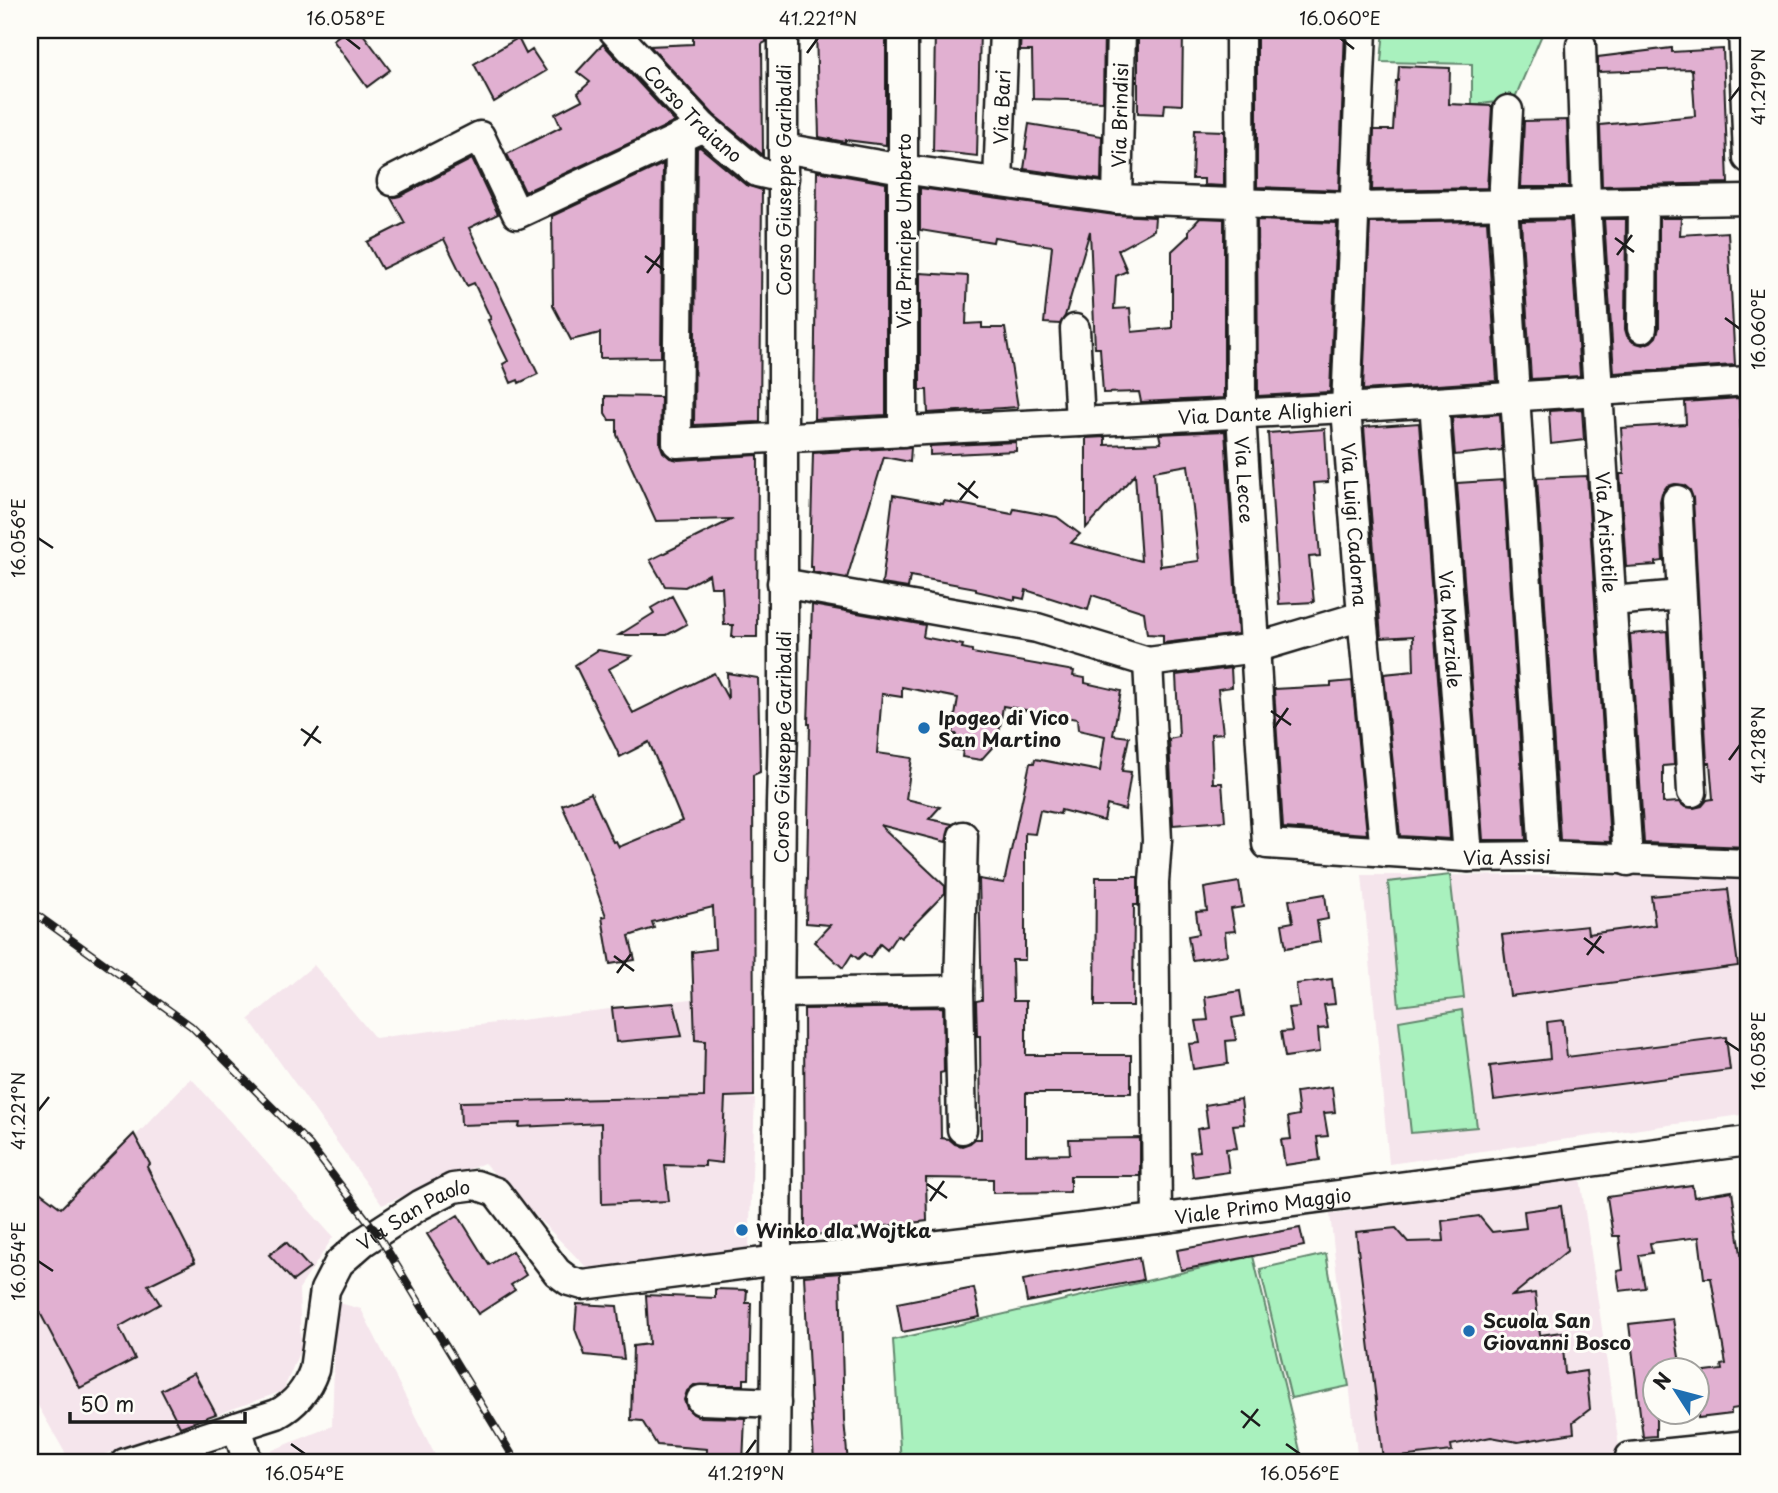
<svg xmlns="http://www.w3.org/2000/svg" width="1778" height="1493" font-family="'Playpen Sans',sans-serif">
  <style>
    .built { fill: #f5e5ec }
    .green { fill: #a9f1be; stroke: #62866d; stroke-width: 2 }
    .building { fill: #e1b0d1; stroke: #1c1c1c; stroke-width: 2; fill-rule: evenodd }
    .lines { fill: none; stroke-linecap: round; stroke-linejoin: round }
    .minor-casing { stroke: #1c1c1c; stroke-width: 33 }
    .minor { stroke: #fdfcf7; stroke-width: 28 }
    .rail-casing { stroke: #1c1c1c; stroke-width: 8 }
    .rail { stroke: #fdfcf7; stroke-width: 5; stroke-dasharray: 16; stroke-linecap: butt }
    .ticks { fill: none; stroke: #1c1c1c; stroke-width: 2.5 }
    .poi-dot { fill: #1f6fb2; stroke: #fdfcf7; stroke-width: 2.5 }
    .labels { text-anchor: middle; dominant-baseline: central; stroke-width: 6; stroke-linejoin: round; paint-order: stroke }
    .street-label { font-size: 19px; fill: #1c1c1c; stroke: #fdfcf7 }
    .poi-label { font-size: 19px; font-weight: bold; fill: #1c1c1c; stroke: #fdfcf7; text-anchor: start }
    .neatline { fill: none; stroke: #1c1c1c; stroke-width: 2.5 }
    .ticks-label { font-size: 18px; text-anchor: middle; fill: #1c1c1c }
  </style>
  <rect width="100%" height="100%" fill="#fdfcf7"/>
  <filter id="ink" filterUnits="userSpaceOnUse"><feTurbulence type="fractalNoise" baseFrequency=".0143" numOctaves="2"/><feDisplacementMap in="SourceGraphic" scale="14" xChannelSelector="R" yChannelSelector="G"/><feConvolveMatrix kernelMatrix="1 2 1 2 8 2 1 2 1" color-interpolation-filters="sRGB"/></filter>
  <g filter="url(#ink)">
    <path class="built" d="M1362,875L1748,876V1114L1389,1164Z
      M314,965L375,1038L707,997L704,1096L755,1099L749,1247L589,1270L484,1163L382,1205L249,1019Z
      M191,1078L333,1237L299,1289L301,1348L283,1391L81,1463H71L30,1392V1247Z
      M1580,1177L1620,1453L1555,1463H1358L1330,1214Z
      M336,1302L361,1309L439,1463H241L332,1426Z"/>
    <path class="green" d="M1384,30H1544L1514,100L1472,105V64L1381,62Z
      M1450,875L1464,998L1399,1006L1388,882Z
      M1462,1010L1477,1127L1411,1133L1399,1021Z
      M1326,1254L1349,1386L1291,1398L1260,1269Z
      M1253,1256L1303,1463H901L893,1340Z"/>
    <path class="building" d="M346,30H360L390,70L367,87L333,40Z
      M693,30H766V42L762,44L763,155L714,115L650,46L693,44Z
      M816,30H886V145L845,140V142L819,137Z
      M935,30H980L977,156L933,151Z
      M1021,30H1104L1103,101L1033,99L1032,51H1020Z
      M1138,30L1183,31L1182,105L1165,104L1164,114L1138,113Z
      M1257,30H1345L1339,190L1257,187Z
      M518,38L526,54L532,50L546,71L494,102L474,64Z
      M603,44L675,122L525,192L507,154L561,127L555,114L582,100L578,93L590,82L577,72Z
      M1672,48V52L1723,49L1728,183L1602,186L1600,125L1695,116L1692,69L1598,72V57Z
      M1399,66L1450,68L1449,104L1492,106L1487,188L1372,190L1374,130H1393L1396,81H1398Z
      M1567,120L1569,187H1521L1524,121Z
      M1029,124L1102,136L1101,180L1024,169L1027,149H1025Z
      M1194,130L1224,131V186L1204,185V179H1192Z
      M700,147L746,185L762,190L760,422L694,425L697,148Z
      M472,159L498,214L469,228L538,374L519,383L518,380L511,383L503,364L508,361L488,320L491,319L474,283L467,286L444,239L382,269L367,242L405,223L391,198L400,196Z
      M663,164L661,357L600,358V333L571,340L553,306L552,216Z
      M817,171L886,183V415L814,419Z
      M920,188L1115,215L1155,217L1154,230L1118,250L1127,271L1116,276L1114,309L1130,308L1132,332L1172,328V251L1189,235V230L1200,218L1224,219V398L1141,402L1139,392L1103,393L1100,348H1095L1090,231L1065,316L1060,324L1044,323L1052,246L994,237L993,242L920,230Z
      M1659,218H1681L1680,235L1728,232L1735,365L1614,373L1604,219H1626L1625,329L1627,336L1633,342L1643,345L1651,342L1656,337L1659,328Z
      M1257,220L1337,223L1330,392L1258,396Z
      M1570,220L1580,376L1531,379L1521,221Z
      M1487,221L1497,381L1363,390L1370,223Z
      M920,273L968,276L966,324L982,323V328H1005L1018,407L928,413L927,390H920Z
      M605,396L661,397L660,444L663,452L670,458L678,460L758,455L757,637H732L733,625H724L722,587H711L709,574L685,587L665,586L650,560L733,519L656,521L617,435V420H609L605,413Z
      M1739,398L1748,551V847L1644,843L1630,634L1667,631L1674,765L1663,766V803L1679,802L1685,807L1694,808L1702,806L1707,800L1713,799L1710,763H1707L1693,498L1690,490L1684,485L1675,484L1667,486L1662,493L1660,501L1663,561L1656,562V565L1626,567L1620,474H1624L1621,428L1686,424L1685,402Z
      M1582,409L1584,440L1551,444L1549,411Z
      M1500,414L1502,450L1455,455L1452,418Z
      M1419,423L1450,839L1400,836L1384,674L1414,671L1413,636L1381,638L1364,427Z
      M1325,429L1328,482L1314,483L1320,556L1309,557L1314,602L1279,604L1268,433Z
      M1225,431L1238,634L1163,643V635L1147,634L1144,612L1092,595L1088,610L1026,590L1024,599L1015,597V600L976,591V588L910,576L908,588L882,584L893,495L943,504L944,501L1012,514L1014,509L1057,517L1080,534L1071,543L1141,561L1135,474L1086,528V438L1105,437V445L1161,443L1159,434ZM1188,465L1199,561L1160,566L1154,471Z
      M1016,442V451L930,455V446Z
      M911,447L910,462L884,457L847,578L813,572V567H810L813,453Z
      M1587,476L1610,842L1560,840L1537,478Z
      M1504,480L1526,840H1483L1457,483Z
      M672,596L687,624L667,635H619L654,613L651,608Z
      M812,605L925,625L923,637L963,645L962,648L972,650V653L1074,671L1073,676L1085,678V683L1121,691L1113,735L1129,737L1122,771L1131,772L1125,810L1107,805L1104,821L1061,810L1060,814L1040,810L1035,834L1025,833V960H1012L1013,1001H1026V1055H1131V1093H1026V1155L1070,1154L1069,1139L1140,1138V1176H1070V1192L993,1193V1179L926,1178L927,1221L805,1236L804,1009L943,1007L944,1072L940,1073L941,1138L949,1139L955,1144L962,1146L970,1143L975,1139H981L980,1036H977L976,1001L982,1000L979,879L1004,883L1030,763H1034L1035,759L1100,771L1105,736L1078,730L1077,719L1003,706L998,741L981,760L962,757L963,750L954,749L956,734H952L958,698L902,687V697L882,694L877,753L912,758L906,799L940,807L929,819L952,824L949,828L946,842L880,825L945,886V893L901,938L897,935L887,950L880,944L870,958L864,953L858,959L852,954L843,968L814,942L830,925L806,923L810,724H808Z
      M598,650L632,656L609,669L633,713L714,673L728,699L727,673L758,678L760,772L753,775L754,1096L725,1097L722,1163L705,1161V1166L665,1165L669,1201L602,1204L601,1123L519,1127L520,1123L461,1125L460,1102L704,1097L705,1041L695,1040L692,952L715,949L713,907L652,922L654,928L629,936L635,960L610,964L602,917L606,916L584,855L562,805L591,793L613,842L616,841L619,847L682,821L649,742L620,757L575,665Z
      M1231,668L1232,687L1218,689L1223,733L1211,734L1213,783H1222L1225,821L1173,825L1169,739L1179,737L1176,675Z
      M1352,681L1367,834L1283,828L1274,689L1331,686V683Z
      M1096,877H1138V905H1134L1133,1006H1095Z
      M1239,882L1243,907L1231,909L1235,931L1225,932L1227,955L1192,960L1188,936L1199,934L1196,912L1207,911L1204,888Z
      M1728,889L1738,966L1510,996L1502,935L1587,926L1588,934L1655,925L1651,896Z
      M1325,894L1328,919L1317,921L1320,942L1286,948L1282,924L1293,922L1289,900Z
      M1332,979L1335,1004L1324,1005L1328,1028L1318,1029L1320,1052L1285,1057L1281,1032L1292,1031L1288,1008L1299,1007L1296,984Z
      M1240,991L1244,1016L1232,1018L1236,1040L1226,1041L1228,1064L1193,1069L1189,1044L1200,1043L1196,1021L1208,1020L1205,997Z
      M674,1003L682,1036L616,1042L612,1008Z
      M1563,1020L1567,1057L1726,1037L1730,1070L1494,1100L1490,1066L1550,1059L1547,1022Z
      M1332,1087L1335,1112L1324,1113L1328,1136L1317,1137L1320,1160L1285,1165L1281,1140L1291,1139L1288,1117L1299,1115L1296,1092Z
      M1241,1099L1244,1124L1233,1125L1237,1148L1226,1149L1229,1172L1193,1177L1190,1152L1200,1151L1197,1129L1208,1127L1205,1105Z
      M134,1134L150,1164L147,1167L195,1262L148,1285L160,1304L119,1327L135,1359L80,1388L30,1294V1185L61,1208Z
      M1692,1185L1694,1197L1732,1191L1744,1275L1748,1274V1404H1744L1745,1407L1731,1409V1414L1698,1418V1373L1722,1370L1721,1365L1726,1364L1711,1278H1704L1699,1237L1650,1243L1652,1253L1639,1255L1645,1288L1620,1291L1617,1271L1623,1270L1619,1236H1613L1607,1197Z
      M1561,1206L1567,1251L1512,1296L1535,1293L1540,1335L1562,1332L1565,1374L1586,1371L1590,1409L1573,1422L1574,1433L1518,1442L1491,1437L1451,1445L1452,1451L1383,1459L1356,1232L1396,1228L1408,1242L1444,1241L1442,1221L1479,1216L1492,1232L1526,1228L1524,1211Z
      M458,1215L489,1265L512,1251L526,1275L511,1285L515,1290L478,1314L427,1234Z
      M1300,1228L1304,1246L1181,1270L1177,1250Z
      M286,1242L310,1268L293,1281L269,1255Z
      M1139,1258L1143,1280L1027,1302L1023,1280Z
      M840,1273L844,1420L848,1463H814L804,1276Z
      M974,1288L980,1317L902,1332L897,1303Z
      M715,1289L747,1290L746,1303H751L749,1379H744V1385H694L687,1391L684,1400L687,1408L693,1414L700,1417L745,1418L743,1463H706L707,1449L657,1445L642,1421L631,1420L633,1346L649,1344L646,1295L715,1298Z
      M577,1304L617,1306L624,1359L585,1355L575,1329Z
      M1673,1319L1681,1370H1656V1436L1643,1437L1629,1324Z
      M194,1373L216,1414L180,1427L161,1390Z"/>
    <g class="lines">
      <defs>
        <g id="minor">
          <path id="s1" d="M613,30L703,127L757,172L784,178"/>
          <path d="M903,30V432"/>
          <path id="s2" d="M1240,30L1241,414L1267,844L1468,857L1544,856L1748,864"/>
          <path id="s3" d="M1362,30L1346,408L1362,616L1385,852"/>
          <path d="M1743,30L1748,158"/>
          <path id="s4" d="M1581,45L1586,203L1628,861"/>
          <path d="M1508,110L1503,204L1544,856"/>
          <path id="s5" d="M680,138L677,443L1346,408L1748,381"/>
          <path d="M783,148L902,169L1117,199L1354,207L1748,200"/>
          <path d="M392,181L480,136L517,214L703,127"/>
          <path id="s6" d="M998,182L1004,30"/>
          <path id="s7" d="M1117,199L1121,30"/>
          <path d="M1642,328L1643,202"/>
          <path d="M1075,329L1080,422"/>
          <path id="s8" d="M1434,402L1468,857"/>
          <path d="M1677,500L1692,792"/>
          <path d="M782,583L1037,628L1148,662L1255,648L1362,616"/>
          <path d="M1612,601L1681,595"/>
          <path d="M1148,662L1157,840L1154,882L1157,1219"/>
          <path d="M779,993L959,990"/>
          <path d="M962,1129L959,990L963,836"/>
          <path d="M701,1400L776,1403"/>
          <path d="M237,1427L248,1463"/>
          <path d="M1630,1457L1748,1445"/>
          <path id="s9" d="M125,1463L277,1414C296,1404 307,1390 314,1370L325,1290L339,1263L363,1242L420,1205L453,1188L476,1185L496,1192L557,1272L569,1281L583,1285L778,1260L855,1255L1157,1219L1748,1141"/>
          <path id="s10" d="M775,1463L781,804L783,731V30"/>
        </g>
      </defs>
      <use href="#minor" class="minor-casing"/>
      <use href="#minor" class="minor"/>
      <defs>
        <path id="rail" d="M30,910L191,1026L309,1144L377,1233L517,1463"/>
      </defs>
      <use href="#rail" class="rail-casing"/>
      <use href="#rail" class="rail"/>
    </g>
  </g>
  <path class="ticks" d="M346,38L360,49M1340,38L1354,49M807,53L818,38M1729,101L1740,87M1615,238L1634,252M1617,255L1632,235M645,256L664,270M647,273L662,253M1725,318L1740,329M958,483L978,498M960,500L975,481M38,538L53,548M1271,711L1291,725M1274,728L1288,708M301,729L321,743M304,746L318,726M1729,760L1740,745M1584,938L1604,953M1587,955L1601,936M614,956L634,971M617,973L631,954M1725,1041L1740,1051M38,1111L49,1097M927,1184L947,1198M930,1201L944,1181M38,1261L53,1271M1241,1411L1260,1426M1243,1428L1258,1409M291,1444L305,1454M1286,1444L1300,1454M746,1454L756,1440"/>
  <g class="poi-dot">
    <circle cx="924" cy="728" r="7"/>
    <circle cx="742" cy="1230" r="7"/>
    <circle cx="1469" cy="1331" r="7"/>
  </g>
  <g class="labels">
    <g class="street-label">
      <text stroke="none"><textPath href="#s6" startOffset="75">Via Bari</textPath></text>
      <text stroke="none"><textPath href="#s1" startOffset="116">Corso Traiano</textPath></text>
      <text stroke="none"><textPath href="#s7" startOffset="84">Via Brindisi</textPath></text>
      <text transform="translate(783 180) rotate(-90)">Corso Giuseppe Garibaldi</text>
      <text transform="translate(903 231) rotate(-90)">Via Principe Umberto</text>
      <text stroke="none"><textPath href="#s5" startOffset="894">Via Dante Alighieri</textPath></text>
      <text stroke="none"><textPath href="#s2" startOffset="450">Via Lecce</textPath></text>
      <text stroke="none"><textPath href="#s3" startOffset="495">Via Luigi Cadorna</textPath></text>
      <text stroke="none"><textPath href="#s4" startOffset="488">Via Aristotile</textPath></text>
      <text stroke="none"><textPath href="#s8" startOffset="228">Via Marziale</textPath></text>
      <text stroke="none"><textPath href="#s10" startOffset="716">Corso Giuseppe Garibaldi</textPath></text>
      <text stroke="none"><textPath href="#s2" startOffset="1055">Via Assisi</textPath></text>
      <text stroke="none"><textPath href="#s9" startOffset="1326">Viale Primo Maggio</textPath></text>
      <text stroke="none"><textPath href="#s9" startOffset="420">Via San Paolo</textPath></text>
    </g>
    <g class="poi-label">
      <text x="938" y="717">Ipogeo di Vico<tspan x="938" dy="22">San Martino</tspan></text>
      <text x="756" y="1230">Winko dla Wojtka</text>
      <text x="1483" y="1320">Scuola San<tspan x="1483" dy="22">Giovanni Bosco</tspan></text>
    </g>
  </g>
  <rect width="1778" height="1493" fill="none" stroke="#fdfcf7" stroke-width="77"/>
  <g transform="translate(1676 1391) rotate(306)"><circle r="33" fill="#fdfcf7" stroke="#a3a29f" stroke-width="2"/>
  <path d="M0-5L12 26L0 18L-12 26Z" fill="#1f6fb2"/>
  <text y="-10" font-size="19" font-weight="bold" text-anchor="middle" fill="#1c1c1c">N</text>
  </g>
  <path d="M70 1412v10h175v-10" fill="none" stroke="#1c1c1c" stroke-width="3.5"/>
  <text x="80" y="1412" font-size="21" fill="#1c1c1c" stroke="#fdfcf7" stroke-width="5" paint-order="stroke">50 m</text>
  <rect x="38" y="38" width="1702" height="1416" class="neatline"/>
  <g class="ticks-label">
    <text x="346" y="25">16.058°E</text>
    <text x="818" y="25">41.221°N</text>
    <text x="1340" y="25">16.060°E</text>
    <text transform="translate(1759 87) rotate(-90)" y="6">41.219°N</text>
    <text transform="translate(1759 329) rotate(-90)" y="6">16.060°E</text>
    <text transform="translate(19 538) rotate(-90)" y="6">16.056°E</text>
    <text transform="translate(1759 745) rotate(-90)" y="6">41.218°N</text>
    <text transform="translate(1759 1051) rotate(-90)" y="6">16.058°E</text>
    <text transform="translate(19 1111) rotate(-90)" y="6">41.221°N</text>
    <text transform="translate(19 1261) rotate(-90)" y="6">16.054°E</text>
    <text x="305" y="1480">16.054°E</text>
    <text x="746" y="1480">41.219°N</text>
    <text x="1300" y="1480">16.056°E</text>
  </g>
</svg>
